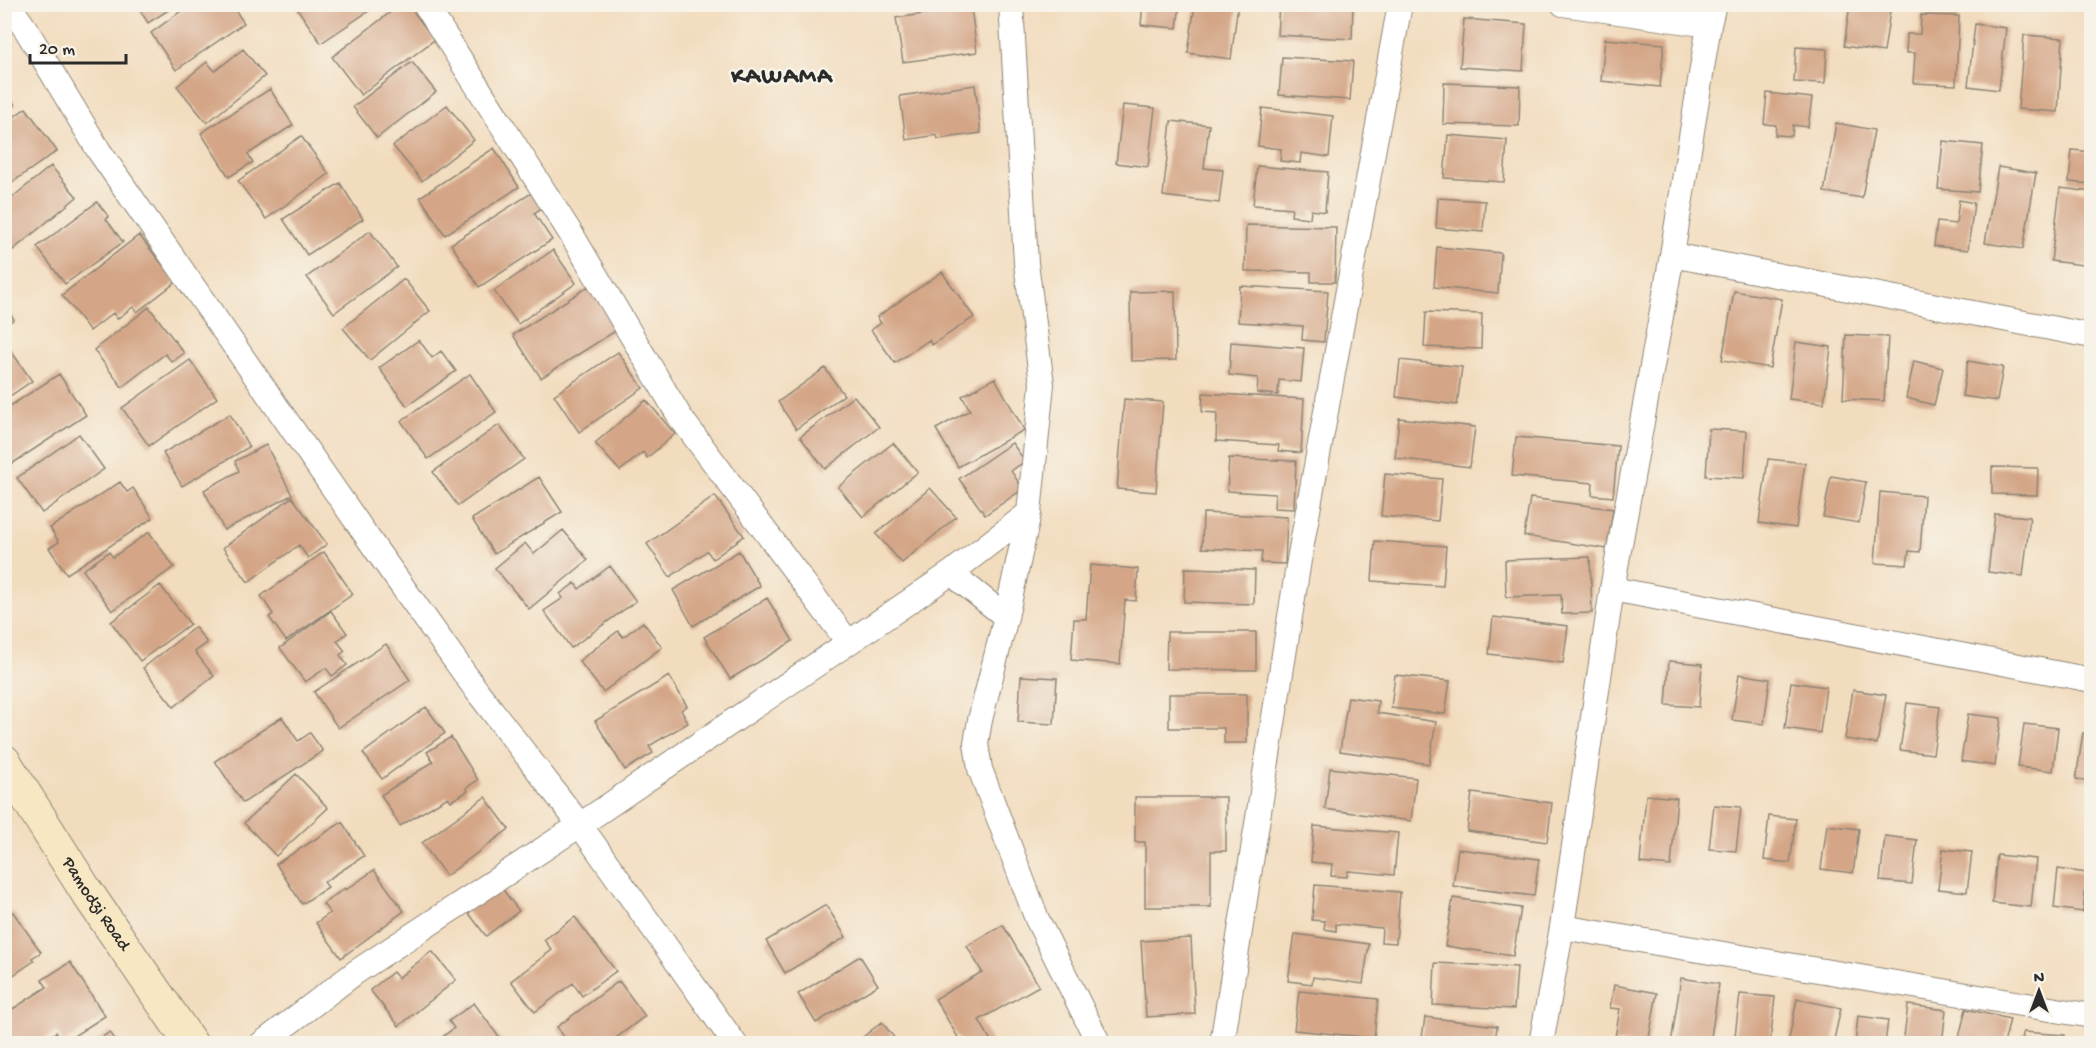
<svg xmlns="http://www.w3.org/2000/svg" width="2096" height="1048" font-family="'Gochi Hand',sans-serif">
  <style>
    .building { fill: #d4a687 }
    .lines { fill: none; stroke-linecap: round; stroke-linejoin: round }
    .street-casing { stroke: #8e8474; stroke-width: 26 }
    .secondary-casing { stroke: #8e8474; stroke-width: 35 }
    .street { stroke: #fff; stroke-width: 24 }
    .secondary { stroke: #f7e8c3; stroke-width: 33 }
    .labels { text-anchor: middle; dominant-baseline: central; stroke-width: 5; stroke-linejoin: round; paint-order: stroke }
    .street-label { font-size: 18px; fill: #2b2b2b; stroke: #f7f3e8 }
    .district-label { font-size: 24px; font-weight: bold; letter-spacing: 1.5px; fill: #2b2b2b; stroke: #f7f3e8 }
  </style>
  <rect width="100%" height="100%" fill="#f7f3e8"/>
  <filter id="ink" filterUnits="userSpaceOnUse"><feTurbulence type="fractalNoise" baseFrequency=".0167" numOctaves="2"/><feDisplacementMap in="SourceGraphic" scale="12" xChannelSelector="R" yChannelSelector="G"/><feConvolveMatrix kernelMatrix="1 2 1 2 8 2 1 2 1" color-interpolation-filters="sRGB"/></filter>
  <filter id="wash" filterUnits="userSpaceOnUse"><feTurbulence type="fractalNoise" baseFrequency=".008" numOctaves="4" result="noise"/><feDisplacementMap in="SourceGraphic" scale="24" xChannelSelector="R" yChannelSelector="G"/><feGaussianBlur stdDeviation="1.35" result="paint"/><feColorMatrix in="noise" values="0 0 0 0 0 0 0 0 0 0 0 0 0 0 0 0 0 1.4 0 .05"/><feComposite in="paint" operator="in"/></filter>
  <g filter="url(#wash)">
    <rect width="100%" height="100%" fill="#f2dcbe"/>
    <g id="blocks">
      <path class="building" d="M136,4H178L148,23Z
        M191,4H231L244,23L176,70L151,33Z
        M301,4H379L321,43L296,7Z
        M401,4H408L434,40L361,95L332,57Z
        M1143,4H1180L1177,28L1141,25Z
        M1195,4H1238L1231,59L1188,53Z
        M1279,4H1353L1352,39L1277,35Z
        M1850,4H1891L1884,52L1844,46Z
        M971,7L977,52L903,62L896,18Z
        M1921,15L1959,16L1956,85L1913,83L1915,53H1906L1907,34H1920Z
        M1464,19L1526,24L1523,71L1460,67Z
        M1975,24L2006,28L1999,90L1968,86Z
        M2024,35L2063,38L2058,112L2018,109Z
        M1605,39L1664,44L1660,87L1601,81Z
        M1796,47L1827,49L1825,83L1794,82Z
        M243,49L265,76L207,123L177,86L207,62L215,71Z
        M1282,57L1353,61L1350,100L1279,95Z
        M412,62L436,92L377,138L353,107Z
        M1444,83L1520,86L1519,126L1443,124Z
        M975,85L981,133L938,139L937,135L906,140L900,96Z
        M4,89L15,105L4,112Z
        M270,89L293,125L248,154L253,162L229,177L201,133Z
        M1767,93L1812,98L1808,127L1793,125L1792,136L1775,135L1776,125L1764,124Z
        M447,105L474,140L422,181L393,146Z
        M1123,105L1155,108L1148,167L1116,163Z
        M26,108L57,151L4,188V124Z
        M1262,108L1333,116L1329,157L1301,153L1300,163L1280,161L1281,149L1258,146Z
        M1171,121L1209,125L1204,168L1223,170L1219,203L1163,196Z
        M1836,123L1874,130L1862,198L1824,192Z
        M1448,135L1507,140L1504,182L1444,178Z
        M301,136L329,174L266,219L238,181Z
        M1943,141L1983,145L1978,192L1938,189Z
        M494,148L519,187L445,235L420,197Z
        M2072,150L2092,152V184L2069,182Z
        M51,166L77,197L13,250L4,240V204Z
        M1257,166L1328,172L1325,212L1311,210L1310,218L1291,216L1292,208L1253,205Z
        M1998,167L2036,173L2023,249L1985,243Z
        M340,183L363,219L307,255L283,219Z
        M2060,188L2092,192L2091,266L2051,261Z
        M533,192L542,208L534,213L552,240L479,287L451,244Z
        M1438,198L1485,201L1483,232L1436,228Z
        M1959,200L1974,203L1968,250L1934,246L1937,222L1956,224Z
        M97,202L109,217L106,219L123,242L65,284L37,247Z
        M1246,225L1336,227L1335,282H1311V272L1245,271Z
        M370,231L397,267L334,313L307,277Z
        M139,235L176,282L137,312L133,307L117,319L113,313L90,331L62,295Z
        M1437,247L1501,253L1498,293L1434,287Z
        M553,250L576,283L518,324L494,291Z
        M942,272L974,317L932,345L929,340L895,363L871,330L881,323L877,317Z
        M404,279L430,311L370,360L343,328Z
        M589,286L617,330L541,378L513,335Z
        M1240,286L1328,291L1324,342L1302,340L1303,326L1238,322Z
        M1175,291L1176,360L1131,361L1130,292Z
        M1734,291L1782,299L1770,368L1722,360Z
        M4,307L14,319L4,326Z
        M149,307L184,353L172,362L165,354L122,387L94,350Z
        M1426,312L1482,314L1481,349L1424,347Z
        M1846,335L1888,337L1884,401L1843,399Z
        M419,340L432,358L441,351L456,371L407,406L379,368Z
        M1231,342L1304,348L1301,382L1279,380L1278,395L1257,393L1258,378L1229,375Z
        M1796,342L1831,347L1824,403L1789,399Z
        M7,345L32,381L4,400V347Z
        M618,352L643,388L579,432L554,395Z
        M190,360L217,398L149,446L122,408Z
        M1400,360L1462,367L1457,405L1396,397Z
        M1914,361L1943,368L1934,405L1906,398Z
        M1968,361L2003,367L1997,401L1962,396Z
        M825,368L844,395L796,429L778,402Z
        M59,374L86,415L4,469V410Z
        M470,374L496,412L428,459L401,421Z
        M995,378L1024,430L958,467L936,429L970,410L962,396Z
        M1203,393L1304,399L1301,453L1278,451L1279,445L1216,441L1217,413L1202,412Z
        M854,396L879,427L825,469L800,437Z
        M1124,399L1163,402L1156,492L1117,489Z
        M646,400L675,434L647,458L643,452L620,471L595,443Z
        M230,414L249,447L182,486L163,453Z
        M1399,418L1475,427L1470,467L1395,458Z
        M499,425L524,459L458,506L433,472Z
        M1709,429L1747,431L1744,478L1706,476Z
        M79,434L104,469L42,513L17,478Z
        M1516,437L1618,446L1613,497L1592,495L1593,483L1512,476Z
        M893,443L918,472L863,517L838,487Z
        M1012,443L1025,461L1011,471L1023,489L985,515L959,479Z
        M266,445L292,495L224,530L204,490L239,471L235,461Z
        M1229,458L1296,461L1294,509L1274,508L1275,494L1227,491Z
        M1768,459L1805,463L1796,528L1759,523Z
        M1992,467L2038,468L2037,495L1992,494Z
        M1385,474L1442,479L1438,521L1381,516Z
        M1831,476L1866,482L1859,523L1823,517Z
        M539,477L562,512L494,554L472,519Z
        M120,482L127,492L133,488L153,518L67,574L49,548L59,542L50,528Z
        M930,488L956,517L902,563L876,534Z
        M1880,492L1924,496L1920,552L1909,551L1907,565L1875,563Z
        M715,496L744,536L713,559L707,551L670,577L647,544Z
        M292,497L327,544L308,558L299,545L248,582L223,548Z
        M1530,498L1613,509L1607,549L1524,536Z
        M1203,513L1287,517L1285,564L1261,563L1262,551L1202,548Z
        M1995,514L2030,517L2023,576L1988,572Z
        M563,530L588,560L529,609L495,568L525,543L534,554Z
        M149,532L174,567L112,611L83,570L109,552L113,557Z
        M1375,541L1446,546L1443,586L1372,581Z
        M739,551L760,586L693,626L673,590Z
        M324,552L353,594L286,641L269,617L273,614L261,596Z
        M1590,557L1592,613L1562,614L1561,595L1506,597L1505,560Z
        M1090,565L1138,569L1136,601L1125,600L1120,664L1071,660L1074,619H1086Z
        M610,566L636,601L571,648L544,611L563,598L560,594L575,583L579,589Z
        M1185,568L1255,570L1254,604L1184,602Z
        M160,585L190,624L140,661L111,622Z
        M767,598L793,641L730,679L704,637Z
        M331,611L347,633L337,641L345,651L340,655L347,665L332,676L326,668L305,682L280,648Z
        M1493,617L1568,626L1563,663L1489,654Z
        M643,622L662,647L603,692L579,661L618,631L623,637Z
        M195,627L207,643L195,652L214,676L174,707L143,668Z
        M1167,632H1256V670L1166,669Z
        M386,644L410,680L338,728L314,692Z
        M1669,661L1702,664L1699,707L1666,705Z
        M1739,674L1770,679L1764,724L1732,720Z
        M1395,675L1450,681L1445,714L1391,708Z
        M669,676L687,706L681,710L688,723L649,746L653,753L625,770L595,721Z
        M1021,676L1057,678L1054,724L1018,722Z
        M1791,682L1826,687L1820,733L1785,728Z
        M1853,690L1886,695L1877,744L1845,739Z
        M1169,694H1247V743H1224V728H1169Z
        M1348,697L1378,701L1377,713L1436,722L1429,764L1340,751Z
        M1907,703L1940,707L1933,754L1900,750Z
        M426,707L445,733L382,779L363,753Z
        M1968,714L2001,718L1995,766L1961,761Z
        M282,717L298,741L310,733L323,751L243,803L215,761Z
        M2024,724L2058,728L2053,771L2018,767Z
        M2083,733L2092,735V781L2076,779Z
        M451,737L478,780L466,788L468,791L451,801L448,797L400,826L381,795L433,762L427,752Z
        M1330,768L1416,778L1411,821L1325,809Z
        M296,774L328,808L276,856L244,823Z
        M1472,793L1552,803L1547,842L1467,831Z
        M1646,795L1677,798L1671,866L1640,863Z
        M485,797L509,829L446,876L422,843Z
        M1135,797H1226V851H1211V907H1145V842H1135Z
        M1714,805L1741,807L1736,851L1709,849Z
        M1769,816L1796,819L1790,863L1764,860Z
        M342,822L364,856L324,882L328,887L302,904L276,864Z
        M1827,825L1859,829L1853,873L1821,869Z
        M1314,826L1398,833L1394,875L1348,871L1347,877L1331,876L1332,864L1311,862Z
        M1885,836L1917,840L1912,884L1880,881Z
        M1458,849L1539,859L1534,896L1453,886Z
        M1943,849L1972,852L1967,892L1938,889Z
        M1997,855L2036,859L2031,907L1992,903Z
        M2058,869L2087,873L2083,912L2054,908Z
        M374,870L404,911L341,958L316,923L330,913L323,904L345,888L346,890Z
        M497,882L519,911L486,936L464,907Z
        M1315,885L1400,892L1396,943L1381,942L1382,928L1336,924V931L1324,929L1325,921L1312,920Z
        M1453,898L1521,908L1513,956L1445,946Z
        M826,905L846,937L785,973L766,941Z
        M13,912L41,952L32,958L34,961L9,978L4,969V918Z
        M575,917L616,971L582,996L573,983L535,1012L511,981L552,950L544,940Z
        M1003,925L1039,986L979,1020L993,1044H962L935,999L982,972L967,946Z
        M1295,934L1369,944L1363,984L1313,977L1312,984L1288,981Z
        M1191,938L1195,1014L1146,1017L1141,941Z
        M432,951L456,980L399,1026L370,990L393,972L398,978Z
        M860,956L878,985L816,1023L798,994Z
        M70,962L105,1016L63,1043L56,1032L38,1044H10L5,1035V1014L47,987L42,980Z
        M1435,963L1517,967L1514,1009L1433,1005Z
        M1681,978L1719,984L1710,1044H1671Z
        M619,981L645,1016L608,1044H569L557,1027Z
        M1614,985L1657,993L1648,1044L1614,1043L1620,1009L1610,1008Z
        M1299,991L1378,999L1374,1038L1294,1030Z
        M1740,994L1775,997L1770,1044H1734Z
        M1797,999L1841,1008L1833,1044H1788Z
        M474,1003L504,1044H433L454,1028L449,1021Z
        M1908,1005L1946,1010L1942,1044H1903Z
        M1966,1009L2010,1019L2004,1044H1968L1969,1039L1959,1037Z
        M1858,1016L1888,1020L1885,1044H1855Z
        M1425,1017L1497,1026L1495,1044H1421Z
        M882,1022L899,1044H854Z
        M110,1032L118,1044H92Z
        M2023,1032L2065,1035L2064,1044H2022Z"/>
    </g>
  </g>
  <g filter="url(#ink)">
    <use href="#blocks" fill-opacity="0" stroke="#8e8474" stroke-width="1.5"/>
    <g class="lines">
      <defs>
        <path id="street" d="M8,4L27,31L99,151L377,551L477,691L580,825L735,1044
          M425,4L573,237L680,417L848,642
          M1011,4L1026,263L1042,384L1029,513L1006,617L980,720L976,743L980,769L1037,919L1099,1044
          M1563,4L1709,25
          M1672,255L2092,336
          M951,573L1006,617
          M1612,589L2092,680
          M1562,927L2092,1016
          M261,1044L356,972L580,825L951,573L1029,513
          M1222,1044L1299,560L1400,4
          M1541,1044L1562,927L1612,589L1672,255L1709,25L1714,4"/>
        <g id="secondary">
          <path id="s1" d="M4,761L86,891L191,1044"/>
        </g>
      </defs>
      <use href="#street" class="street-casing"/>
      <use href="#secondary" class="secondary-casing"/>
      <use href="#street" class="street"/>
      <use href="#secondary" class="secondary"/>
    </g>
  </g>
  <g class="labels">
    <g class="street-label">
      <text stroke="none"><textPath href="#s1" startOffset="170">Pamodzi Road</textPath></text>
    </g>
    <g class="district-label">
      <text x="782" y="77">KAWAMA</text>
    </g>
  </g>
  <rect width="2096" height="1048" fill="none" stroke="#f7f3e8" stroke-width="24"/>
  <g transform="translate(2039 991)" stroke="#f7f3e8" stroke-width="4.5" paint-order="stroke">
  <path d="M0-4.5L10 22L0 15L-10 22Z" fill="#2b2b2b"/>
  <text y="-9" font-size="16" font-weight="bold" text-anchor="middle" fill="#2b2b2b">N</text>
  </g>
  <path d="M30 54v9h96v-9" fill="none" stroke="#2b2b2b" stroke-width="3"/>
  <text x="39" y="54" font-size="18" fill="#2b2b2b" stroke="#f7f3e8" stroke-width="4.5" paint-order="stroke">20 m</text>
</svg>
